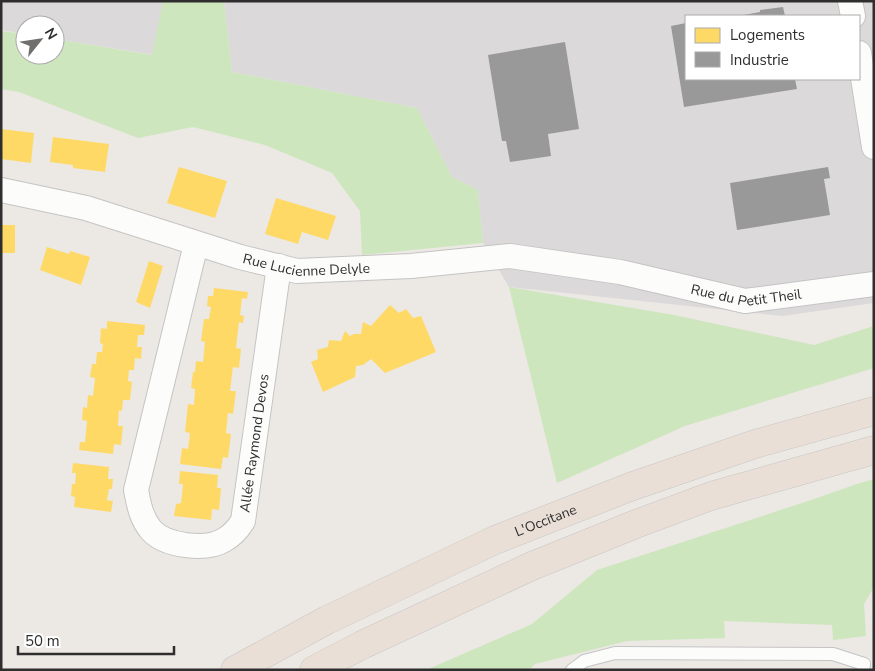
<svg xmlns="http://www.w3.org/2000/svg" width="875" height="671" font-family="'Nunito Sans',sans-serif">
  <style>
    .industrial { fill: #dcd9db; fill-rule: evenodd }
    .green { fill: #cee6be }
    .homes { fill: #ffd966 }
    .industry { fill: #999 }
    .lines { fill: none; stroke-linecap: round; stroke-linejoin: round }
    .service-casing { stroke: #c5c4c5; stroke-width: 14 }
    .minor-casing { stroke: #c5c4c5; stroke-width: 26 }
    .motorway-casing { stroke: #c6c5c4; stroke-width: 29 }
    .service { stroke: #fcfcfb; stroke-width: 12 }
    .minor { stroke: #fcfcfb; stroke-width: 24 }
    .motorway { stroke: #eadfd6; stroke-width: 28 }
    .labels { text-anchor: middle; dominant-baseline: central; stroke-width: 5; stroke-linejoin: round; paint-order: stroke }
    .street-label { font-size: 14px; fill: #2e2e2e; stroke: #fff }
  </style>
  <rect width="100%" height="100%" fill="#ece8e4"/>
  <path class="industrial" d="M1,1H164L154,55L55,39V25H25V34L1,30Z
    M224,1H874V303L782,316L509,287L483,243L478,190L452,177L417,108L232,72ZM686,16H859V79H686Z"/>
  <path class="green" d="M163,1H224L232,72L417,108L452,177L478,190L483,243L362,255L360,211L332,173L265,145L193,127L138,138L19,92L1,89V31L25,34V55H55V39L152,55Z
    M509,287L674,315L814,345L874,326V368L685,426L557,483Z
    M874,479V587L864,604L866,636L833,640L832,625L724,621L725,638L627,641L535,664L529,670H426L532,624L597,570L808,501L860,483Z"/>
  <path class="homes" d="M1,129L34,133L31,163L1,159Z
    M53,137L109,144L105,172L73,168V165L50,162Z
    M179,167L227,181L215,218L167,203Z
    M276,198L336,216L328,240L302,232L298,244L265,234Z
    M1,225H15V253H1Z
    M47,247L69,254L70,251L90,257L81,285L40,270Z
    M149,261L163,266L150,308L136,302Z
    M214,288L248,292L247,299L242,298L240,315L244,316L243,323L239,322L236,348L241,349L239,368L233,367L230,391H236L233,414L228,413L226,433L231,434L228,458L223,457L221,469L180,464L182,448L188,449L190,433L185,432L188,404L194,405L195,389L191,388L193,372H195L196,361L203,362L205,342L201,341L204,319H209L211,307L207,306L208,296H213Z
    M390,305L399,313L406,309L413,318L421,316L436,352L385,373L371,359L363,365L356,366L355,377L323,392L311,362L318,359L317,350L328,347L329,340L341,341L345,331L350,336L354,334H361L363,322L371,326Z
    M107,321L145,325L144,335H138L137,347H142L141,359L135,358L134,370H129L128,381L132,382L130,400H123L122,411L119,410L118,426H123L121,445L114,444L113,454L79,450L80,442H85L87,421L82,420L83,407L87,408L88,395L93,396L95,378L90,377L92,364H96L97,352H102L103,344L100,343L101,328L107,329Z
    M73,463L109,467L108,479H113L112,489H109L107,500L113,501L111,512L74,507L75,497L71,496L72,484H75L76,473H72Z
    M180,471L218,475L217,488H221L219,510L212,509L211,520L174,516L176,504L181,503L183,484H179Z"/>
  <path class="industry" d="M783,7L785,16H738L760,12V10Z
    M686,23V79H795L797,89L684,107L671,26Z
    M565,42L579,129L548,134L551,156L510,162L506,141H502L488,55Z
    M828,167L830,178L824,179L830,215L737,230L730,183Z"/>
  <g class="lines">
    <defs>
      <path id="service" d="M572,670L584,661L615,653L833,654L864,664L863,670"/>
      <g id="minor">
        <path d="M850,1L853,16"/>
        <path d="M859,53L874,147"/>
        <path id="s1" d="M1,190L86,208L240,257L297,271L411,266L510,256L620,272L745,301L874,284"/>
        <path id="s2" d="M196,244L136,490C139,505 141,518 151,530C165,546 206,551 224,540C233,535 238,529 243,521L279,266"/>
      </g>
      <g id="motorway">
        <path id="s3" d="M235,670L327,620L495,540L630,487L755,444L874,411"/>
        <path d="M314,670L362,645L532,566L636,524L711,496L874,450"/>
      </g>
    </defs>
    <use href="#service" class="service-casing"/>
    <use href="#minor" class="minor-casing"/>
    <use href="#motorway" class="motorway-casing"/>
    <use href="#service" class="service"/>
    <use href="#minor" class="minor"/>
    <use href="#motorway" class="motorway"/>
  </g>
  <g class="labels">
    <g class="street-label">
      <text stroke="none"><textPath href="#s1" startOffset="316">Rue Lucienne Delyle</textPath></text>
      <text stroke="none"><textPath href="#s1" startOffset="761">Rue du Petit Theil</textPath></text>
      <text stroke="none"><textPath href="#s2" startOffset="480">Allée Raymond Devos</textPath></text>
      <text stroke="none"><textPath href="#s3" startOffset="345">L'Occitane</textPath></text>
    </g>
  </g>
  <rect width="875" height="671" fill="none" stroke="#2e2e2e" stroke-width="5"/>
  <rect x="685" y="15" width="175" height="65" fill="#ffffff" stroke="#ababab"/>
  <rect x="695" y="28" width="25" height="15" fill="#ffd966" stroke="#ababab"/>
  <text x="730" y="40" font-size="15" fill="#2e2e2e">Logements</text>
  <rect x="695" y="52" width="25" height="15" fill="#999999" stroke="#ababab"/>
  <text x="730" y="65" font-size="15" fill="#2e2e2e">Industrie</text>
  <g transform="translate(40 40) rotate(60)"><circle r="24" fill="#ffffff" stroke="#ababab"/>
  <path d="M0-4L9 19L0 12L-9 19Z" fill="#706f6e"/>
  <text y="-8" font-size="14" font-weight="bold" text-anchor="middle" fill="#2e2e2e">N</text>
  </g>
  <path d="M18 646v8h156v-8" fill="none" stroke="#2e2e2e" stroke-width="2.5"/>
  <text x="25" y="646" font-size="15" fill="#2e2e2e" stroke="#ffffff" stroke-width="4" paint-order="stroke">50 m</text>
</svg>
